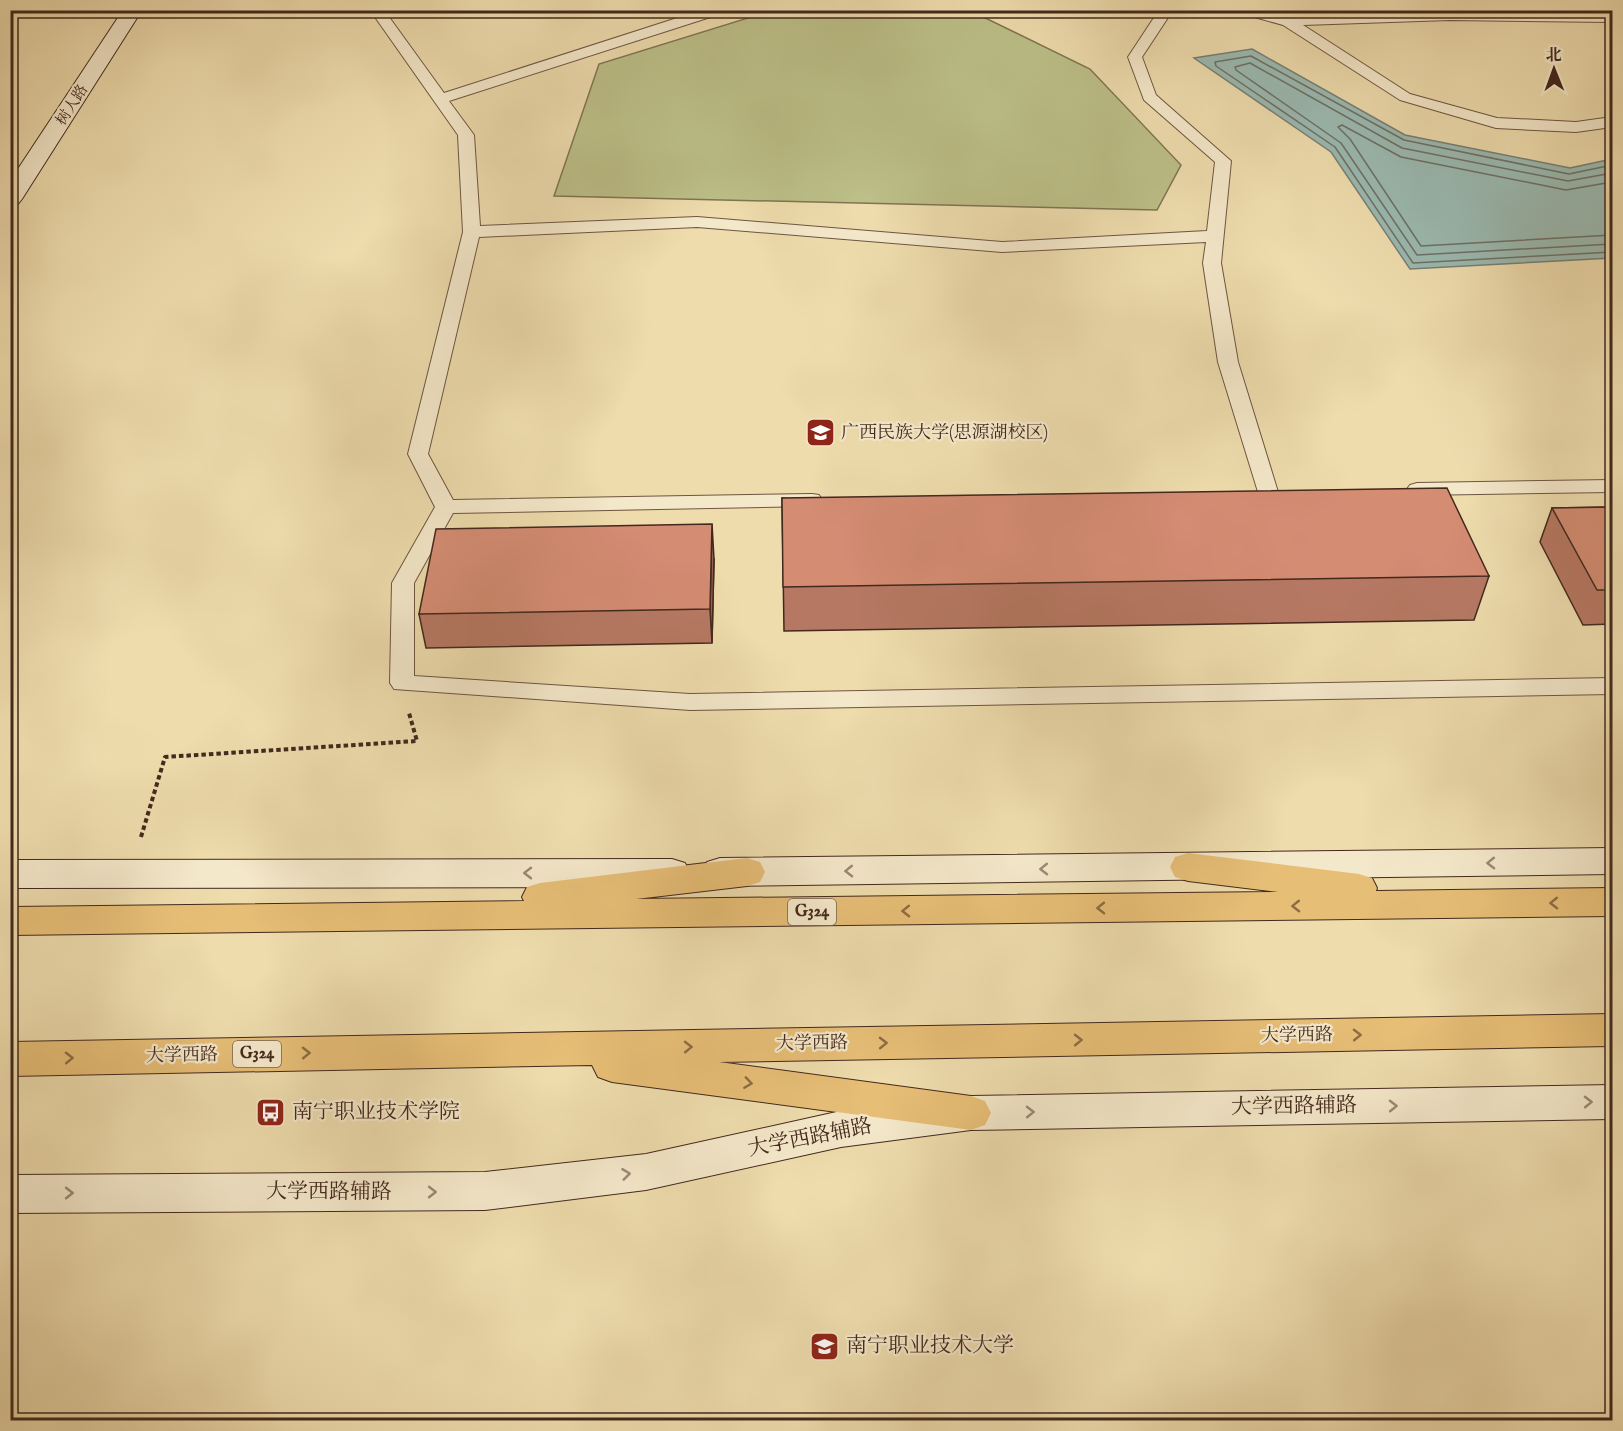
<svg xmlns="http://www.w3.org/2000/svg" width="1623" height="1431" font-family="'IM FELL English','Noto Serif SC',serif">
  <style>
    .green { fill: #bcbf88; stroke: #807452; stroke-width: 1.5 }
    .water { fill: #9bbab1; stroke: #788076; stroke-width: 1.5 }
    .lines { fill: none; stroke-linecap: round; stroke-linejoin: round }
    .shore { stroke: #6f7167; stroke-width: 1.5 }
    .lane-casing { stroke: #6e5541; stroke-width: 2 }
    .secondary-casing { stroke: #43281d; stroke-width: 2 }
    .primary-casing { stroke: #43281d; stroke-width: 2 }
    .path { stroke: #43281d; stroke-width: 4; stroke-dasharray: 4.5 3; stroke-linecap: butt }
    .lane { fill: #f4e8ca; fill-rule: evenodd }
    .secondary { fill: #f4e8ca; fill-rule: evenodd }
    .primary { fill: #e7be76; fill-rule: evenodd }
    .wall { fill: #b67863; stroke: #43281d; stroke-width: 1.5 }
    .shaded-wall { fill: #946250; stroke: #43281d; stroke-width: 1.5 }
    .building { fill: #d48c73; stroke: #43281d; stroke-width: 1.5 }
    .oneway { stroke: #9c8874 }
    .oneway2 { stroke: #8d6c45 }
    .labels { text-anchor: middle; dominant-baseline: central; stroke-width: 4.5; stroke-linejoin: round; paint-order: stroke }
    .far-street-label { font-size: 15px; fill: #43281d; stroke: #f4e8ca }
    .shield { fill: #f4e8ca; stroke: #786251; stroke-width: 1.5 }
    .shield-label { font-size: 16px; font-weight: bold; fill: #43281d }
    .poi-label { font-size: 18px; fill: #43281d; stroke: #f4e8ca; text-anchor: start }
    .street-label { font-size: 18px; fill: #43281d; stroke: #f4e8ca }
    .near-street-label { font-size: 21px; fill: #43281d; stroke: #f4e8ca }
    .near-poi-label { font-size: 21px; fill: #43281d; stroke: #f4e8ca; text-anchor: start }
  </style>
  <rect width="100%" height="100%" fill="#eedcad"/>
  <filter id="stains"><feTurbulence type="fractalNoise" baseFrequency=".00333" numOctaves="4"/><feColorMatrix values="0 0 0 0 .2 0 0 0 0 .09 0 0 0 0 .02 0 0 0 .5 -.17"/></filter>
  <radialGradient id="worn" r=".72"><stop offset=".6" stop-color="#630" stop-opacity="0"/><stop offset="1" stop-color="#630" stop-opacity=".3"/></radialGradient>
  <path class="green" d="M774,10L971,11L1090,69L1181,165L1157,210L554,196L599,64Z"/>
  <path class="water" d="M1252,49L1405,135L1570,168L1612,159V258L1410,269L1331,152L1194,58Z"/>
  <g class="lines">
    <path class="shore" d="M1612,165L1569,174L1404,140L1251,56L1215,62L1216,66L1335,147L1413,263L1612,252
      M1612,173L1568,181L1402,148L1250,63L1235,67L1236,70L1341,143L1417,255L1612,244
      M1612,182L1566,190L1401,157L1342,125L1338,127L1350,139L1421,246L1612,235"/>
    <defs>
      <path id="lane" d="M370,10H384L444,93L702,10H725L723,13L449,101L474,135L480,226L697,217L1002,242L1207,231L1215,162L1144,100L1128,57L1159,10H1173L1142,57L1156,95L1231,161L1221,263L1238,362L1278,492L1275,496L1268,498L1261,496L1258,492L1218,362L1203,263L1206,242L1002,252L697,227L479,237L428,454L453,500L812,494L819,495L822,500L819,505L812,506L453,513L414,583V676L690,694L1612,678V694L690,710L394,689L390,683L392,583L435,507L408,454L463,232L458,135Z
        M1238,10H1263L1288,18L1450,12L1612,14V22L1450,20L1303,25L1410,94L1497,118L1576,122L1612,117V127L1576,132L1496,128L1400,100L1283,25L1240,13Z
        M1612,480V492L1417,495L1410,493L1407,489L1410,485L1417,483Z"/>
      <path id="secondary" d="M123,10H142L22,199L18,204L10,206V181Z
        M1612,848V874L720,886L707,882L702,872L707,862L720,858Z
        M672,859L685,863L690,873L685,883L672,887L10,888V860Z
        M1612,1085V1119L971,1130L841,1147L646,1190L485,1210L10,1213V1175L485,1172L646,1154L841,1111L971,1096Z"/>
      <path id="primary" d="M1188,853L1359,874L1372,878L1377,888L1376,891L1612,888V916L10,935V907L524,901L522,897L527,887L540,883L747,858L760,862L765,872L760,882L747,886L636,899L1278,892L1188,881L1175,877L1170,867L1175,857Z
        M1612,1014V1046L719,1062L971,1096L985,1101L991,1113L985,1125L971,1130L612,1082L598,1077L592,1065L10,1076V1042Z"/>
    </defs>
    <use href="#lane" class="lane-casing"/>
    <use href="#secondary" class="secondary-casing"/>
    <use href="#primary" class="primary-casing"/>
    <path class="path" d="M141,837L165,757L417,741L409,713"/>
    <use href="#lane" class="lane"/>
    <use href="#secondary" class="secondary"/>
    <use href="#primary" class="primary"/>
  </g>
  <path class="wall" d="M782,498L1489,576L1474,620L784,631Z
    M1612,507V624L1583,625L1540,542L1552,508Z
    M714,559L712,643L426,648L419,614Z"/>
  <path class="shaded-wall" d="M712,524L714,559L712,643L710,609Z"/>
  <path class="building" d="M1447,488L1489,576L783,587L782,498Z
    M1612,507V590H1597L1552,508Z
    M712,524L710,609L419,614L436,529Z"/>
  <defs><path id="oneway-chevron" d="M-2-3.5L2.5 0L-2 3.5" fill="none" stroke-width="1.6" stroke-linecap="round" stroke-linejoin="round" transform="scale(1.5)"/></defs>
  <g class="oneway">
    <use href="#oneway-chevron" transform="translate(1491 863) rotate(179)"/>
    <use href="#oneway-chevron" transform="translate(1044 869) rotate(179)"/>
    <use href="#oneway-chevron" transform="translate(849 871) rotate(179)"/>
    <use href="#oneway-chevron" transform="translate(528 873) rotate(180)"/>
    <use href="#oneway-chevron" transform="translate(1588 1102) rotate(-1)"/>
    <use href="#oneway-chevron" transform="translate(1393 1106) rotate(-1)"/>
    <use href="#oneway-chevron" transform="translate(1030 1112) rotate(-1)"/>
    <use href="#oneway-chevron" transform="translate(626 1174) rotate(-7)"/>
    <use href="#oneway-chevron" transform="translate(432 1192)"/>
    <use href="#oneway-chevron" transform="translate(69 1193)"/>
  </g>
  <g class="oneway2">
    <use href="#oneway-chevron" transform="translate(1554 903) rotate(179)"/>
    <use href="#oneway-chevron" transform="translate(1296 906) rotate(179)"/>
    <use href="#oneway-chevron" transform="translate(1101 908) rotate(179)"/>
    <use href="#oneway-chevron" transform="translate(906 911) rotate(179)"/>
    <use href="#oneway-chevron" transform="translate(1357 1035) rotate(-1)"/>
    <use href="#oneway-chevron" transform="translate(1078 1040) rotate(-1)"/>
    <use href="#oneway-chevron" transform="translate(883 1043) rotate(-1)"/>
    <use href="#oneway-chevron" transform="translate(688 1047) rotate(-1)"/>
    <use href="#oneway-chevron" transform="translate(306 1053) rotate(-1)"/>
    <use href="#oneway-chevron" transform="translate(69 1058) rotate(-1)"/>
    <use href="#oneway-chevron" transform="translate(748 1083) rotate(8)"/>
  </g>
  <defs>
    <symbol id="university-square" viewBox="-11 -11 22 22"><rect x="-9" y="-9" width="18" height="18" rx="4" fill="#8f2418" stroke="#f4e8ca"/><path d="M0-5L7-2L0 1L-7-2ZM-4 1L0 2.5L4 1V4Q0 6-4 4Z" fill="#fff"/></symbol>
    <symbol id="bus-square" viewBox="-11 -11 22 22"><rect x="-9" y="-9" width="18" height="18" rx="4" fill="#8f2418" stroke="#f4e8ca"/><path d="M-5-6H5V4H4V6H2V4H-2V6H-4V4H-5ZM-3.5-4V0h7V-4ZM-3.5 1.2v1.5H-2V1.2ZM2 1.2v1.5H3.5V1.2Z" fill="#fff"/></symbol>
  </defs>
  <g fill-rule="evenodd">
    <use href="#university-square" x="804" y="416" width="33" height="33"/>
    <use href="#bus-square" x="254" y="1096" width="33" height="33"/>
    <use href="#university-square" x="808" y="1330" width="33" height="33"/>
  </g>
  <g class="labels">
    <g class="far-street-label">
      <text transform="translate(72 105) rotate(-57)">树人路</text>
    </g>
    <g class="shield">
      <rect x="788" y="899" width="48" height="26" rx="4.5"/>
      <rect x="233" y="1041" width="48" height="26" rx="4.5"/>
    </g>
    <g class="shield-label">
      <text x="812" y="912">G324</text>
      <text x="257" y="1054">G324</text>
    </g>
    <g class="poi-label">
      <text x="841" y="433">广西民族大学(思源湖校区)</text>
    </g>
    <g class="street-label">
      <text transform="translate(1297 1036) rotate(-1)">大学西路</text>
      <text transform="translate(812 1044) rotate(-1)">大学西路</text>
      <text transform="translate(182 1056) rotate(-1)">大学西路</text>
    </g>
    <g class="near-street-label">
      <text transform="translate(1294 1107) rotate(-1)">大学西路辅路</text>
      <text transform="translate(810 1138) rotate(-11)">大学西路辅路</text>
      <text x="329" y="1192">大学西路辅路</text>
    </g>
    <g class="near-poi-label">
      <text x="292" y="1112">南宁职业技术学院</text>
      <text x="846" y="1346">南宁职业技术大学</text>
    </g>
  </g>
  <rect width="1623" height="1431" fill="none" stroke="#eedcad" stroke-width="36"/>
  <rect x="12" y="12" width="1599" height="1407" fill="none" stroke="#43281d" stroke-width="3"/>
  <rect x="18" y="18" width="1587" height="1395" fill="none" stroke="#43281d" stroke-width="1.5"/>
  <g transform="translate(1554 69) rotate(359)" stroke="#f4e8ca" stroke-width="4.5" paint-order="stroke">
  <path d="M0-4.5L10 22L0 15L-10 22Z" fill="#43281d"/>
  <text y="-9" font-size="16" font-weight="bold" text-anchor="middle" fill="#43281d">北</text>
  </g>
  <rect width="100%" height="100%" filter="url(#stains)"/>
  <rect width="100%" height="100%" fill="url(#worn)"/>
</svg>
